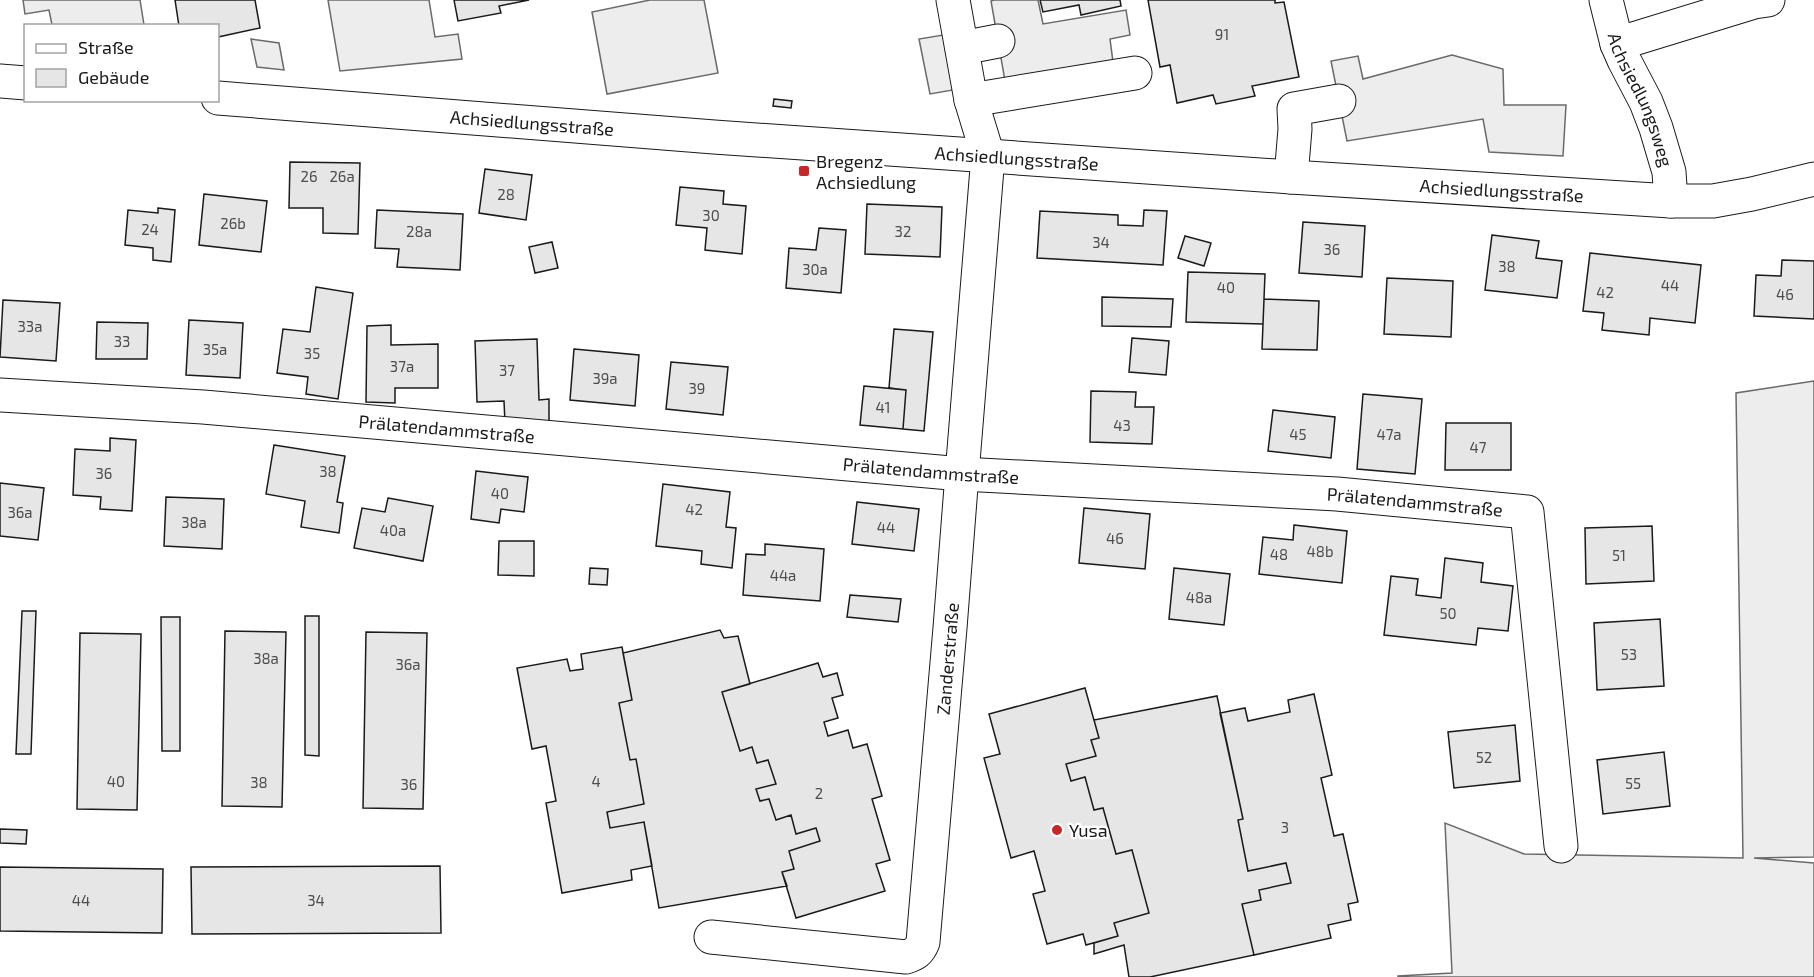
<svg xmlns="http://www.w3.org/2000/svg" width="1814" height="977" font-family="'Exo 2',sans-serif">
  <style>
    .built { fill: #ededed; stroke: #6a6a6a; stroke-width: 1.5 }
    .building { fill: #e6e6e6; stroke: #1a1a1a; stroke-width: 1.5 }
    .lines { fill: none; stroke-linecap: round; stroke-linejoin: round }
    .minor-casing { stroke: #1a1a1a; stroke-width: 35 }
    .minor { stroke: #fff; stroke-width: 33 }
    .poi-dot { fill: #c62828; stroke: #fff; stroke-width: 2 }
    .labels { text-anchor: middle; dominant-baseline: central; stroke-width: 4.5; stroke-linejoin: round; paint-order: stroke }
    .number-label { font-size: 15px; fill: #4d4d4d }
    .street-label { font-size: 18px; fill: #1a1a1a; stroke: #fff }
    .poi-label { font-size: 18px; fill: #1a1a1a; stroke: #fff; text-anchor: start }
  </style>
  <rect width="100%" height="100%" fill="#fff"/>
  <path class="built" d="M23,0H140L144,25H52L49,10L25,14Z
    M328,0H429L435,37L458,34L462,59L340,71Z
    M650,0H704L718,73L607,94L592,12Z
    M994,0H1038L1043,24L1126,10L1130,35L1110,39L1113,62L1005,81L991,1Z
    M943,35L953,90L930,94L919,39Z
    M251,39L279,43L284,70L257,67Z
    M1452,55L1503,69L1504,105H1566L1563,156L1489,152L1483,119L1347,141L1331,61L1358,56L1363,79Z
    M1814,381V857L1754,858L1814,863V977H1398V976L1452,973L1445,823L1524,854L1743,858L1736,393Z"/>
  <path class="building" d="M175,0H255L260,28L218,37V26H179Z
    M454,0H529L499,6L501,13L458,21Z
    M1040,0H1120L1121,6L1081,15L1079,5L1043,12Z
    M1148,0H1275V3L1284,2L1299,77L1252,86L1255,96L1216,104L1213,95L1177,103L1170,65L1160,67Z
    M774,99L792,101L791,108L773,106Z
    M290,162L360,163L358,234L323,233V208H289Z
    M485,169L532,175L526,220L479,213Z
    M680,187L724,191L723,204L746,206L742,254L705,250L707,228L676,225Z
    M204,194L267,201L261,252L199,245Z
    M867,204L942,207L940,257L865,254Z
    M158,208L175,210L171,262L153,260V248L125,245L128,210L158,213Z
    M377,210L463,214L460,270L397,267L399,249L375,248Z
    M1144,210L1167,211L1163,265L1037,258L1040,211L1118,215V225L1143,226Z
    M1303,222L1365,226L1362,277L1299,273Z
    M819,228L846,230L841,293L786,288L789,248L816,250Z
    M1492,235L1539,241L1536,258L1562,261L1557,298L1485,290Z
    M1185,236L1211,243L1204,266L1178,258Z
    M552,242L558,268L535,273L529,247Z
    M1590,253L1701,265L1695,323L1650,318L1649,335L1602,330L1604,313L1583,311Z
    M1782,260L1814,261V319L1754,316L1756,275L1781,276Z
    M1188,272L1265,274L1263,324L1186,322Z
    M1387,278L1453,281L1451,337L1384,334Z
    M316,287L353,293L338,399L306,394L308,377L277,373L283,329L310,332Z
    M1102,297L1173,299L1171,327L1102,326Z
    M1264,299L1319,301L1317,350L1262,349Z
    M3,300L60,303L56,361L0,357Z
    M189,320L243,323L240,378L186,375Z
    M97,322L148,323L147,359H96Z
    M391,325V345L438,344V388H395V403L366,402L367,326Z
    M894,329L933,332L924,431L903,429L906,390L889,388Z
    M1132,338L1169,341L1166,375L1129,372Z
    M537,339L539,400L549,399V422L505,423L504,401L477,402L475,341Z
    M574,349L639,355L635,406L570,400Z
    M671,362L728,367L723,415L666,409Z
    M864,386L906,390L903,429L860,425Z
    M1091,391L1136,392L1135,407H1154L1152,444L1090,442Z
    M1363,394L1422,399L1415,474L1357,469Z
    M1273,410L1335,417L1331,458L1268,451Z
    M1446,423H1511V470H1445Z
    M110,438L136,440L132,511L100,509L101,497L73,495L75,449L110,451Z
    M274,445L345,456L337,502L343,503L339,533L301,527L305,501L266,494Z
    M476,471L528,477L524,512L501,509L499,523L471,519Z
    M0,483L44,488L38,540L0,536Z
    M663,484L730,492L726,527L736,528L732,568L701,564L702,551L656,546Z
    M166,497L224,499L222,549L164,546Z
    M388,498L433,506L423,561L354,548L362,508L385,512Z
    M857,502L919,509L914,551L852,544Z
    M1084,508L1150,514L1145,569L1079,563Z
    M1294,525L1347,531L1342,583L1259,574L1263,537L1293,540Z
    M1652,526L1654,581L1586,584L1585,528Z
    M499,541H534V576L498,575Z
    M765,544L824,549L820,601L743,595L746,554L765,555Z
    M1445,558L1483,563L1481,582L1513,586L1508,631L1478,628L1476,645L1384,635L1391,576L1418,579L1416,595L1441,598Z
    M590,568L608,569L607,585L589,584Z
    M1174,568L1230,574L1224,625L1169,619Z
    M850,595L901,599L898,622L847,617Z
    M22,611H36L31,754H16Z
    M305,616H319V756L305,755Z
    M161,617H180V751H162Z
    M1660,619L1664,686L1597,690L1594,623Z
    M720,630L724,638L738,636L750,684L722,692L740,751L752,747L757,763L768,760L776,784L756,789L760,801L769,799L776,820L791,815L796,834L816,828L820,841L789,851L794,869L782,872L787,886L659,908L644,822L610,828L607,812L644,804L636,759L630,760L619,703L632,700L623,653Z
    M225,631L286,632L282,807L222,806Z
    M366,632L427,633L423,809L363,808Z
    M80,633L141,634L137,810L77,809Z
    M622,647L632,700L619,703L630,760L636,759L644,804L607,812L610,828L644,822L652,866L631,870L632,880L562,893L546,803L556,801L546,746L532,749L517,668L567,659L570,671L583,669L581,654Z
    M818,663L823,677L837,673L843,695L832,698L838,718L824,722L828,736L848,730L853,748L867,744L882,796L872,799L890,860L876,864L885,891L796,918L782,872L794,869L789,851L820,841L816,828L796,834L791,815L776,820L769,799L760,801L756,789L776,784L768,760L757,763L752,747L740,751L722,692Z
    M1085,688L1099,738L1091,740L1096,756L1066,764L1071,781L1085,777L1094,810L1103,808L1116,854L1132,850L1149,913L1114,923L1118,936L1086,945L1083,934L1047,944L1033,894L1045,891L1034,851L1011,858L984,758L1000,754L989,714Z
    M1314,694L1332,775L1321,778L1334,836L1343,834L1358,902L1348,904L1351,920L1328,925L1331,938L1254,955L1242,904L1261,900L1259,890L1291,883L1286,863L1248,871L1238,820L1243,819L1220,713L1245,708L1248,721L1290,712L1288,700Z
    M1217,696L1243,819L1238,820L1248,871L1286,863L1291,883L1259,890L1261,900L1242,904L1254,955L1150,977H1129L1124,945L1094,954V943L1118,936L1114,923L1149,913L1132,850L1116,854L1103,808L1094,810L1085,777L1071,781L1066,764L1096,756L1091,740L1099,738L1094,720Z
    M1515,725L1520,781L1454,788L1448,732Z
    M1664,752L1670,806L1603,814L1597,760Z
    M0,829L27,830L26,844L0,843Z
    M440,866L441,933L192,934L191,867Z
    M0,867L163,869L162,933L0,931Z"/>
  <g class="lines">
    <defs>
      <g id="minor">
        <path id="s1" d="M1606,0L1617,44L1624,60L1646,102L1656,128L1669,172L1671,201"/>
        <path d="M1617,44L1754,2L1768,0"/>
        <path d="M962,48L998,41"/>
        <path d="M0,81L26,83"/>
        <path id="s2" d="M218,98L714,137L1291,177L1671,201H1713L1752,194L1814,179"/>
        <path d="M971,100L1135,73"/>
        <path d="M1291,177L1295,129L1294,109L1339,101"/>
        <path id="s3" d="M0,395L203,407L962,474L1337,494L1527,512L1561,846"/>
        <path id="s4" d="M711,937L906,957C915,954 919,952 923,942L950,628L962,474L988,156L971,100L953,0"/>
      </g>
    </defs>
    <use href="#minor" class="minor-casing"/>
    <use href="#minor" class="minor"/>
  </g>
  <g class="poi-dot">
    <rect x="798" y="165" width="12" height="12" rx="3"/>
    <circle cx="1057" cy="830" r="6"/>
  </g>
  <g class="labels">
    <g class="number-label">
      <text x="1222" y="34">91</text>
      <text x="309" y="176">26</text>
      <text x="342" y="176">26a</text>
      <text x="506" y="194">28</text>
      <text x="711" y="215">30</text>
      <text x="233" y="223">26b</text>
      <text x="150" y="229">24</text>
      <text x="419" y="231">28a</text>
      <text x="903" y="231">32</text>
      <text x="1101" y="242">34</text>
      <text x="1332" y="249">36</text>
      <text x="1507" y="266">38</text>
      <text x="815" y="269">30a</text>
      <text x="1670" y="285">44</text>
      <text x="1226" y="287">40</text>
      <text x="1605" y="292">42</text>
      <text x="1785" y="294">46</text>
      <text x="30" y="326">33a</text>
      <text x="122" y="341">33</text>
      <text x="215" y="349">35a</text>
      <text x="312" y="353">35</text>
      <text x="402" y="366">37a</text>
      <text x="507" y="370">37</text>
      <text x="605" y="378">39a</text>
      <text x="697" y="388">39</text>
      <text x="883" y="407">41</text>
      <text x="1122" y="425">43</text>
      <text x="1298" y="434">45</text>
      <text x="1389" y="434">47a</text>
      <text x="1478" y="447">47</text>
      <text x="328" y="471">38</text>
      <text x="104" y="473">36</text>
      <text x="500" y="493">40</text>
      <text x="694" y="509">42</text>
      <text x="20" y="512">36a</text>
      <text x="194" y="522">38a</text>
      <text x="886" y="527">44</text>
      <text x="393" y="530">40a</text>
      <text x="1115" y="538">46</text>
      <text x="1320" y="551">48b</text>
      <text x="1279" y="554">48</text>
      <text x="1619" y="555">51</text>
      <text x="783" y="575">44a</text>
      <text x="1199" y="597">48a</text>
      <text x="1448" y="613">50</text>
      <text x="1629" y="654">53</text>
      <text x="266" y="658">38a</text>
      <text x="408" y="664">36a</text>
      <text x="1484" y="757">52</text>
      <text x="116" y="781">40</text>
      <text x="596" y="781">4</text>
      <text x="259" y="782">38</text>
      <text x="1633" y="783">55</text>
      <text x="409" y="784">36</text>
      <text x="819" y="793">2</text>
      <text x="1285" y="827">3</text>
      <text x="81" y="900">44</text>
      <text x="316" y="900">34</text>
    </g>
    <g class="street-label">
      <text stroke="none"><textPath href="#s1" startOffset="106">Achsiedlungsweg</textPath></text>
      <text stroke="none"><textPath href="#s2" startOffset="315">Achsiedlungsstraße</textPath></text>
      <text stroke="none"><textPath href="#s2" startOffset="801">Achsiedlungsstraße</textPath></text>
      <text stroke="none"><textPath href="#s2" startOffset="1287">Achsiedlungsstraße</textPath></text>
      <text stroke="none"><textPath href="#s3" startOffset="448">Prälatendammstraße</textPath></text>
      <text stroke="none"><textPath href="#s3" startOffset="934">Prälatendammstraße</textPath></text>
      <text stroke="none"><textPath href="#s3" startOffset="1419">Prälatendammstraße</textPath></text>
      <text stroke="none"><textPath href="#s4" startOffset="504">Zanderstraße</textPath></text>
    </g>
    <g class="poi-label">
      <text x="816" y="161">Bregenz<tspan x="816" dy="21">Achsiedlung</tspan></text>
      <text x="1069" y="830">Yusa</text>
    </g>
  </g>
  <rect x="24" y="24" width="195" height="78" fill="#ffffff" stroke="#a3a3a3" stroke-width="1.5"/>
  <rect x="36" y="44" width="30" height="9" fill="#ffffff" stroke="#a3a3a3" stroke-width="1.5"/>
  <text x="78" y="54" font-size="18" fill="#1a1a1a">Straße</text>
  <rect x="36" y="69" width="30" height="18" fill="#e6e6e6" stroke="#a3a3a3" stroke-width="1.5"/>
  <text x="78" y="84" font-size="18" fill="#1a1a1a">Gebäude</text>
</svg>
